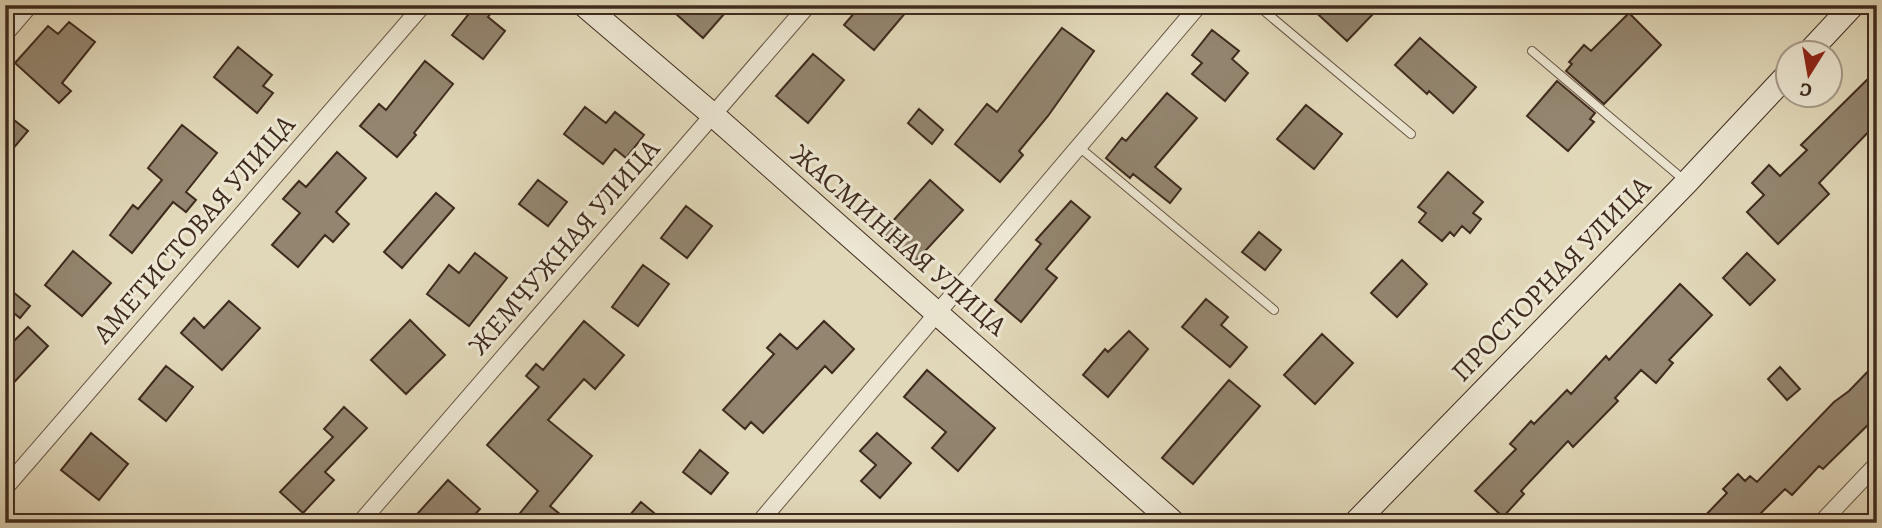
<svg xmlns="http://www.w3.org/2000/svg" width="1882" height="528" font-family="Alegreya,serif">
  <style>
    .building { fill: #93856f; stroke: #3f2b1e; stroke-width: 2 }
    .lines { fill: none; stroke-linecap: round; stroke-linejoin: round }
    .lane-casing { stroke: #685645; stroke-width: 10 }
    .street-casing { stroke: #685645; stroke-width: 18 }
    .secondary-casing { stroke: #3f2b1e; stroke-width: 25 }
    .lane { stroke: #ece6d2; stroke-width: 8 }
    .street { stroke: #ece6d2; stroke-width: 16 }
    .secondary { stroke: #ece6d2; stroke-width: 23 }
    .labels { text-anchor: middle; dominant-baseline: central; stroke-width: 6; stroke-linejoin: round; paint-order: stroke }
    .street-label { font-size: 28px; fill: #3f2b1e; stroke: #ece6d2 }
  </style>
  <rect width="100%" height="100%" fill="#e1d8b9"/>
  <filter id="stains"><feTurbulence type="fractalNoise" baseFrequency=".00286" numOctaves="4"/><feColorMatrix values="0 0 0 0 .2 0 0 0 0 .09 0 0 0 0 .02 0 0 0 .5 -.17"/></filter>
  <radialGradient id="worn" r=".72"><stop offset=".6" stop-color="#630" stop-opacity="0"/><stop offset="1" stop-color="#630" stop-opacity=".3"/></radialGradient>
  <path class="building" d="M476,5H497L488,17L505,31L483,59L452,35Z
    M666,5H732L703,38Z
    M861,5H912L874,50L844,25Z
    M1308,5H1361L1372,15L1347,41Z
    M1629,13L1661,45L1604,104L1566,71L1572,64L1569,62L1584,45L1591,51Z
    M69,22L95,42L62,83L71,91L59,103L15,63L48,26L58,34Z
    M1062,28L1094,51L1048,116L1019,151L1023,155L1000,182L955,144L987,104L997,112Z
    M1212,30L1239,51L1232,59L1248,73L1225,101L1192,74L1202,63L1192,55Z
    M1420,38L1476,87L1453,113L1429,91L1427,94L1395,65Z
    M238,47L272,75L263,86L273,93L257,113L214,77Z
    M813,54L844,80L808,123L776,96Z
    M425,61L453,84L414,133L416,135L397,157L360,126L379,104L386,110Z
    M1877,70V123L1819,183L1829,194L1778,244L1747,212L1764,195L1752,183L1769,165L1780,176L1807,150L1801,145Z
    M1557,81L1595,113L1590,119L1594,122L1568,151L1527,116Z
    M1167,93L1197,118L1155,167L1181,189L1170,203L1133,174L1130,178L1106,158L1122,138L1126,141Z
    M1306,105L1342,134L1314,169L1277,139Z
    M585,107L606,123L615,112L644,135L626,158L615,149L603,164L564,134Z
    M919,109L943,130L932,144L908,123Z
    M5,113L28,131L5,158Z
    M182,125L217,153L186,192L196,200L186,212L173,202L132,253L110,235L133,205L138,209L162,180L148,168Z
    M337,152L366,178L336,212L349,224L333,242L325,235L298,267L272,245L300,213L283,199L299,181L306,187Z
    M1448,172L1483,202L1473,213L1481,219L1470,233L1462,226L1454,236L1450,232L1442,241L1419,222L1426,213L1418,207Z
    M538,180L567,202L548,226L519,204Z
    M930,180L963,210L915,262L882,233Z
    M436,193L454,208L402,268L384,252Z
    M1071,201L1090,217L1046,269L1057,278L1021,322L995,300L1041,244L1036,240Z
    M686,206L712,226L687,258L661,238Z
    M1259,232L1281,250L1265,270L1242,252Z
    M73,251L111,283L82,316L45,285Z
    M475,253L507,278L469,326L427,294L449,265L459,273Z
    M1747,253L1775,280L1750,305L1723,278Z
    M1402,260L1427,284L1397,317L1371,293Z
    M643,265L669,284L638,326L612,307Z
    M1680,284L1712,315L1669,360L1673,363L1656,383L1641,370L1615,398L1618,401L1573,447L1568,441L1521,491L1524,494L1503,517L1475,491L1516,449L1510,444L1531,421L1534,424L1567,390L1571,394L1606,356L1609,360Z
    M13,292L30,306L20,318L5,306V302Z
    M1206,299L1228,317L1221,325L1247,347L1230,367L1182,327Z
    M229,301L260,328L222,370L181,333L194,318L204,328Z
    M410,320L445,355L406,394L371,360Z
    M584,321L624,355L595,389L584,379L548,420L592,456L550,506L571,523H512L538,491L487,445L539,387L526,376L536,364L543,370Z
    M824,321L854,349L832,373L825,366L763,433L751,422L745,429L723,410L774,354L767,348L780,334L797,349Z
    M28,327L48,346L5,392V350Z
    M1129,331L1148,349L1108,397L1083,375L1105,349L1108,352Z
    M1322,334L1353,363L1315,404L1284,375Z
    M1877,362V416L1823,469L1819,466L1792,495L1785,489L1761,513L1771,523H1698L1727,493L1723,489L1738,474L1745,481L1750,476L1757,482L1834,402L1849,391Z
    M166,366L193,387L166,421L139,399Z
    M1780,367L1800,389L1787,400L1768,379Z
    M927,370L995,428L958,471L932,448L946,432L904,397Z
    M1229,380L1260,406L1193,484L1162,458Z
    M344,407L367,428L325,472L334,480L303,513L280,492L333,437L324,429Z
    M91,433L128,464L99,500L61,470Z
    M877,433L911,463L880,498L861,481L876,465L860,451Z
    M700,450L728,473L711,494L683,472Z
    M448,480L480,509L467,523H409Z
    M641,502L666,523H623Z"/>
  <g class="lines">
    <defs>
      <path id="lane" d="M1257,5L1411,134
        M1532,51L1684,180
        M1079,147L1274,310"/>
      <path id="street" d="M5,34L30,5
        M5,488L423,5
        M360,523L808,5
        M759,523L1199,5
        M1821,523L1877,464"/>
      <path id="secondary" d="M584,5L713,115L1174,523
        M1809,52L1853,5
        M1355,523L1687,182L1787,75"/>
    </defs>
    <use href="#lane" class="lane-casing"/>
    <use href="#street" class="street-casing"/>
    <use href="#secondary" class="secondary-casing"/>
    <use href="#lane" class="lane"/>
    <use href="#street" class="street"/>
    <use href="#secondary" class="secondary"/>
  </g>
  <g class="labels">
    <g class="street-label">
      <text transform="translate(194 229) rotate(-49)">АМЕТИСТОВАЯ УЛИЦА</text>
      <text transform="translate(899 240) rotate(41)">ЖАСМИННАЯ УЛИЦА</text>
      <text transform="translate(564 247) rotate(-49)">ЖЕМЧУЖНАЯ УЛИЦА</text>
      <text transform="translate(1551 279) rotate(-46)">ПРОСТОРНАЯ УЛИЦА</text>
    </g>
  </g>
  <rect width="1882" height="528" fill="none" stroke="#e1d8b9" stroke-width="28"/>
  <rect x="7" y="7" width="1868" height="514" fill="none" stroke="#3f2b1e" stroke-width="3.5"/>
  <rect x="14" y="14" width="1854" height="500" fill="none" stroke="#3f2b1e" stroke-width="2"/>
  <g transform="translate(1809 74) rotate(191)"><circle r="33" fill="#ece6d2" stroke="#a79b8a" stroke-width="2"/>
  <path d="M0-5L12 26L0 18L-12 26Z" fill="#8f2418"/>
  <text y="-10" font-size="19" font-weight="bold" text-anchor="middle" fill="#3f2b1e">С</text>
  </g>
  <rect width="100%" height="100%" filter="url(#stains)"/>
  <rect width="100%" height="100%" fill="url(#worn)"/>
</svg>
